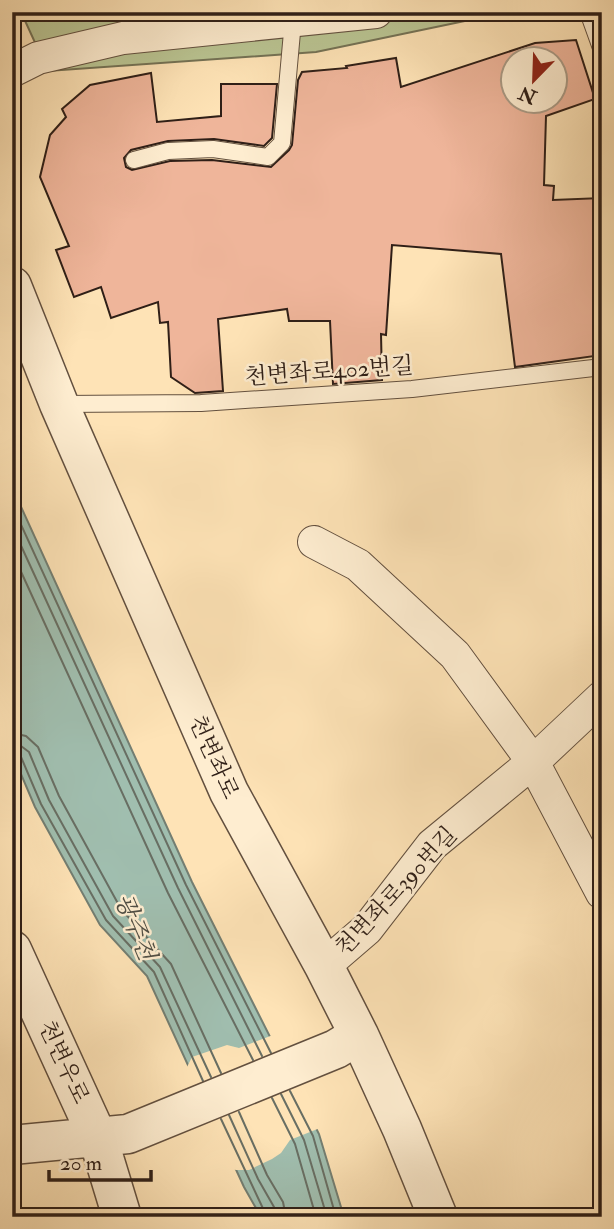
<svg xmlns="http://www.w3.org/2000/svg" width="614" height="1229" font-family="'IM FELL Double Pica','Noto Serif KR',serif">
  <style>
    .green { fill: #bac593; stroke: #747255; stroke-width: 2 }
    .water { fill: #a0beaf; stroke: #737e72; stroke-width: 2 }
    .pier { fill: #fee3b6 }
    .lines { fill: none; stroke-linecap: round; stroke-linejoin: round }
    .shore { stroke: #686e63; stroke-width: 2 }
    .building { fill: #efb59a; stroke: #2f1f17; stroke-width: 2; fill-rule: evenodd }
    .service-casing { stroke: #63503f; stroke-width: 18 }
    .minor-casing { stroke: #63503f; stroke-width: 34 }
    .tertiary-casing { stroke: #63503f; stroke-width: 41 }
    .service { stroke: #feedd0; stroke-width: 16 }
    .minor { stroke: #feedd0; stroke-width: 32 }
    .tertiary { stroke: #feedd0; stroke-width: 38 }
    .labels { text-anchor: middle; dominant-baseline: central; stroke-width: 5; stroke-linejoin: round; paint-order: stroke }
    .street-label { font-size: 23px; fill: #2f1f17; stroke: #feedd0 }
    .water-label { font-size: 24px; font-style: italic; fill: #514f45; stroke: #feedd0 }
  </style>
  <rect width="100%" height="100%" fill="#fee3b6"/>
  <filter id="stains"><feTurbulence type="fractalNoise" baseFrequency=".00286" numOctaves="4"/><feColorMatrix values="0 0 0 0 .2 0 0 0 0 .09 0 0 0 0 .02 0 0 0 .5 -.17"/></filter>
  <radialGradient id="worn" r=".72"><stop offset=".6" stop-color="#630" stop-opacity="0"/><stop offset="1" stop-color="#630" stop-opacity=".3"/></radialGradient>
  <path class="green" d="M21,12H508L316,52L48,71Z"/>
  <path class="water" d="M12,487L192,882L319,1134L344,1217H261L244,1187L147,976L100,925L35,807L12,753Z"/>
  <path class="pier" d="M273,1035L320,1128L290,1140L281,1153L272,1159L249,1170H236L232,1169L186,1069L192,1057L227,1045L239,1048Z"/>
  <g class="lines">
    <path class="shore" d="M12,505L186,885L271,1053
      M12,526L178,888L262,1056
      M12,552L168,893L253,1060
      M12,733L26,736L38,747L59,796L121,909L171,964L221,1073
      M12,744L21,746L29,752L49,800L113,916L160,967L211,1077
      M12,753L21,757L41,804L106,920L154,972L203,1081
      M290,1091L313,1136L336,1217
      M281,1094L304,1140L327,1217
      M272,1098L295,1144L316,1217
      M239,1112L267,1175L283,1202L286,1217
      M229,1115L258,1179L274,1207L276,1217
      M221,1119L267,1217"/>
  </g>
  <path class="building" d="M576,40L595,99L546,116L544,185L554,186L553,200L602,198V355L515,367L501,254L392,245L386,335L381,334L382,380L333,384L330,321H289L287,309L218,319L223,391L195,393L171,377L168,322L160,323L158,302L111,318L101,287L74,297L56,250L69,246L40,177L50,135L66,117L62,109L90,85L151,73L157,122L221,116V84H277L272,138L264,146L214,139L168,141L131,150L124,158L126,167L132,170L170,161L212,160L271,167L289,150L292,145L298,80L302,72L347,68L346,66L396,58L401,87L535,43ZM513,60H555V102H513Z"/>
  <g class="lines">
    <defs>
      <path id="service" d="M588,12L602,51
        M134,160L168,151L213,149L268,157L282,143L293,21
        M60,404L201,403L412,389L602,367"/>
      <path id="minor" d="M12,71L38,58L123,38L376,12
        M314,542L358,565L455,655L533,762L602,893
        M324,966L367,929L432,845L533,762L602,697"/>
      <path id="tertiary" d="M12,286L59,404L229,792L324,966L359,1035L402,1129L438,1217
        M12,950L98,1138L122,1217
        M12,1145L128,1134L336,1049L359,1035"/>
    </defs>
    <use href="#service" class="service-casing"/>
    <use href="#minor" class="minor-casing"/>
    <use href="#tertiary" class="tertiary-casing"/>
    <use href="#service" class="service"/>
    <use href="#minor" class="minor"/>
    <use href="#tertiary" class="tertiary"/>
  </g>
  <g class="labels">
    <g class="street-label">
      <text transform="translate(329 371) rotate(-4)">천변좌로402번길</text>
      <text transform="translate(214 757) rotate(66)">천변좌로</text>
      <text transform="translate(396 891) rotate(-47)">천변좌로390번길</text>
      <text transform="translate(64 1062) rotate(65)">천변우로</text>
    </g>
    <g class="water-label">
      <text transform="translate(135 927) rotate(68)">광주천</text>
    </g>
  </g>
  <rect width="614" height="1229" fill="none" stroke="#fee3b6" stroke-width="42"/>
  <rect x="14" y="14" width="586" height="1201" fill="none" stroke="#2f1f17" stroke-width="3.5"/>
  <rect x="21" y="21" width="572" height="1187" fill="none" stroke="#2f1f17" stroke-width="2"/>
  <g transform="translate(534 80) rotate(203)"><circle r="33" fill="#feedd0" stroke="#ab9b86" stroke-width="2"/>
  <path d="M0-5L12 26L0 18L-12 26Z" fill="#8f2418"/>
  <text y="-10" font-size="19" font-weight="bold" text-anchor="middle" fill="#2f1f17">N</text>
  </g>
  <path d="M49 1170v10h102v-10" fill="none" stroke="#2f1f17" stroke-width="3.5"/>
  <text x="60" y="1170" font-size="21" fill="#2f1f17" stroke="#feedd0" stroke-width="5" paint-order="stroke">20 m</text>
  <rect width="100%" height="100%" filter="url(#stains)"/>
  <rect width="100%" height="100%" fill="url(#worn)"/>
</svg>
